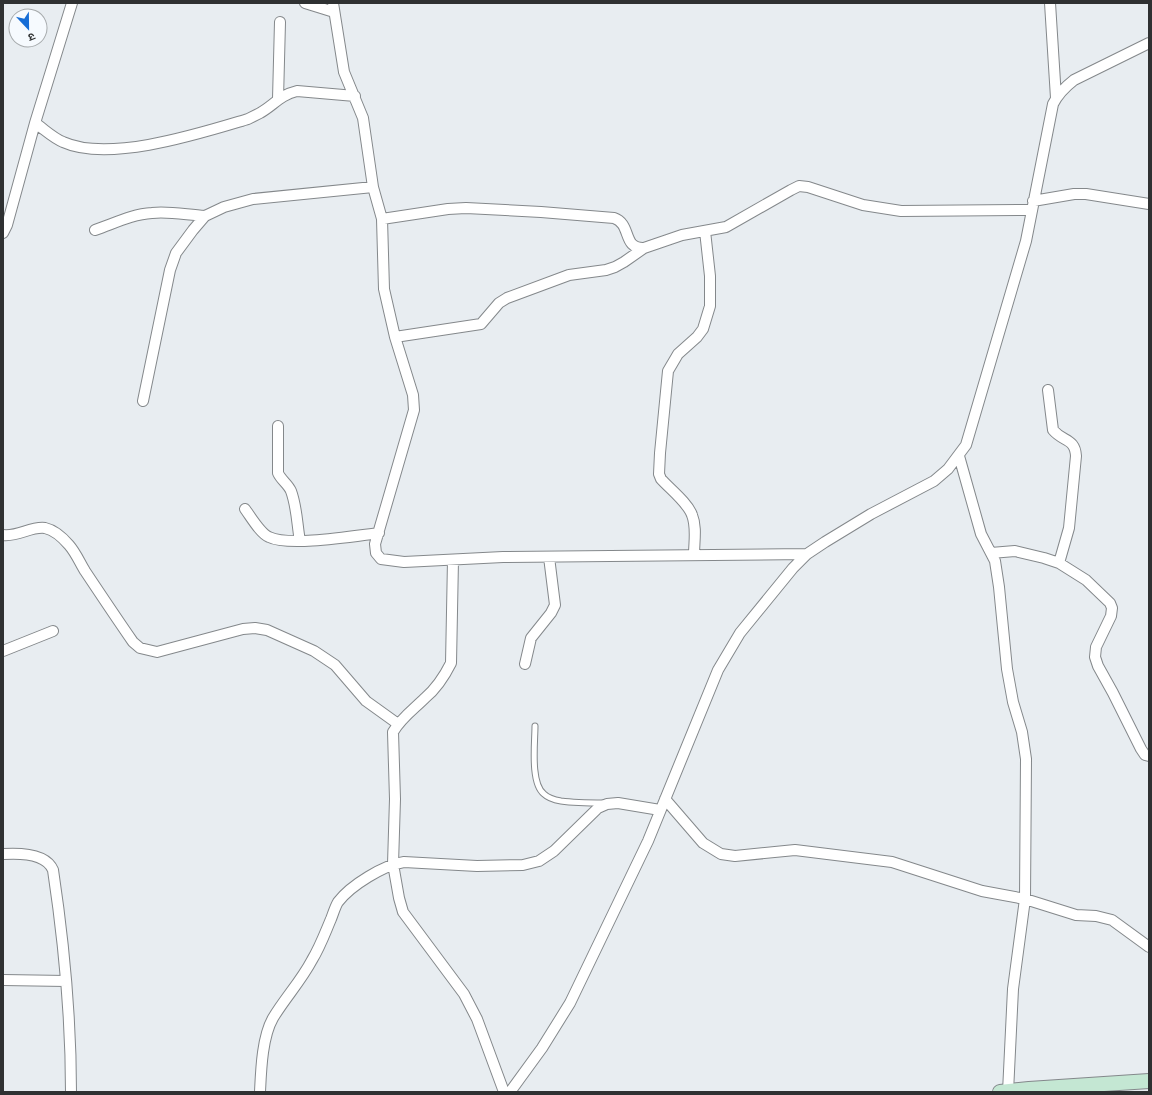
<svg xmlns="http://www.w3.org/2000/svg" width="1152" height="1095" font-family="'Varela Round','Noto Sans Devanagari',sans-serif">
  <style>
    .lines { fill: none; stroke-linecap: round; stroke-linejoin: round }
    .lane-casing { stroke: #84888b; stroke-width: 7 }
    .street-casing { stroke: #84888b; stroke-width: 12 }
    .secondary-casing { stroke: #84888b; stroke-width: 16 }
    .lane { stroke: #fff; stroke-width: 5 }
    .street { stroke: #fff; stroke-width: 10 }
    .secondary { stroke: #c4e7d3; stroke-width: 14 }
  </style>
  <rect width="100%" height="100%" fill="#e8edf1"/>
  <g class="lines">
    <defs>
      <path id="lane" d="M535,726C535,742 530,783 544,794C548,798 555,800 561,801C575,803 590,803 604,803"/>
      <path id="street" d="M305,3L334,12
        M333,3L344,72L363,118L373,187L382,219L384,289L395,337L413,395L414,410L375,544L376,553L381,559L404,562L503,557L807,554
        M1050,3L1056,98
        M278,99L280,22
        M35,123C44,129 53,138 63,142C109,163 201,133 248,119C252,117 256,115 260,113C274,105 280,95 297,91L355,96
        M1033,201L1074,194H1086L1149,204
        M382,219L448,209L466,208L541,212L614,218C632,224 622,249 644,248L682,235L726,227L791,190L799,186L808,187L863,205L901,211L1032,210
        M95,230C113,224 132,214 152,213C169,211 187,215 205,216
        M3,233L7,225L35,123L72,3
        M395,337L481,324L499,303L507,298L569,275L606,270L615,267L624,262L644,248
        M1048,390L1053,430C1063,442 1075,438 1076,456L1069,528L1059,563
        M143,401L170,270L176,253L193,230L205,216L224,207L253,199L373,187
        M278,426V473C281,480 288,484 291,491C297,507 297,525 300,541
        M959,456L981,534L995,561L999,587L1007,669L1013,702L1022,732L1026,759L1025,899L1013,989L1008,1092
        M245,509C251,517 260,533 269,537C289,547 354,536 379,533
        M3,535C18,537 31,526 45,528C54,530 63,538 69,545C76,553 80,563 85,571C101,595 117,619 133,642L140,648L157,652L243,629L255,628L267,630L314,651L335,665L366,701L398,724
        M991,553L1015,551L1044,558L1059,563L1086,580L1110,603L1112,608L1111,616L1096,647L1095,657L1098,666L1113,693L1141,749L1145,755L1149,756
        M694,555C694,542 697,527 692,515C688,503 670,489 661,479L659,474L660,453L668,371L678,354L697,337L703,329L710,306V276L705,231
        M453,560L451,663C444,677 437,688 425,698C414,709 401,718 393,732L395,799L393,864L399,898L403,912L464,994L477,1019L504,1092
        M3,651L53,631
        M525,664L531,638L551,613L555,605L549,557
        M665,799L703,843L721,854L735,856L795,850L892,862L982,891L1025,899L1076,915L1096,916L1112,920L1149,947
        M3,854C19,853 46,853 53,870C64,943 71,1018 71,1092
        M3,980L66,981
        M260,1092C261,1071 262,1037 273,1018C285,998 301,981 312,960C320,947 325,933 331,919C333,914 335,907 338,902C351,885 384,865 404,862L477,866L523,865L539,861L554,851L598,808L607,804L618,803L660,810
        M510,1092L542,1048L570,1003L648,841L718,670L740,633L793,568L807,554L825,542L871,514L934,481L948,469L966,445L1026,241L1053,104C1058,94 1065,87 1074,80L1149,43"/>
      <path id="secondary" d="M1000,1092L1029,1089L1149,1081"/>
    </defs>
    <use href="#lane" class="lane-casing"/>
    <use href="#street" class="street-casing"/>
    <use href="#secondary" class="secondary-casing"/>
    <use href="#lane" class="lane"/>
    <use href="#street" class="street"/>
    <use href="#secondary" class="secondary"/>
  </g>
  <rect width="1152" height="1095" fill="none" stroke="#2f3132" stroke-width="8"/>
  <g transform="translate(28 28) rotate(158)"><circle r="19" fill="#f6fafe" stroke="#a6aaac"/>
  <path d="M0-3L7 15L0 10L-7 15Z" fill="#166dd6"/>
  <text y="-6" font-size="11" font-weight="bold" text-anchor="middle" fill="#2f3132">उ</text>
  </g>
</svg>
